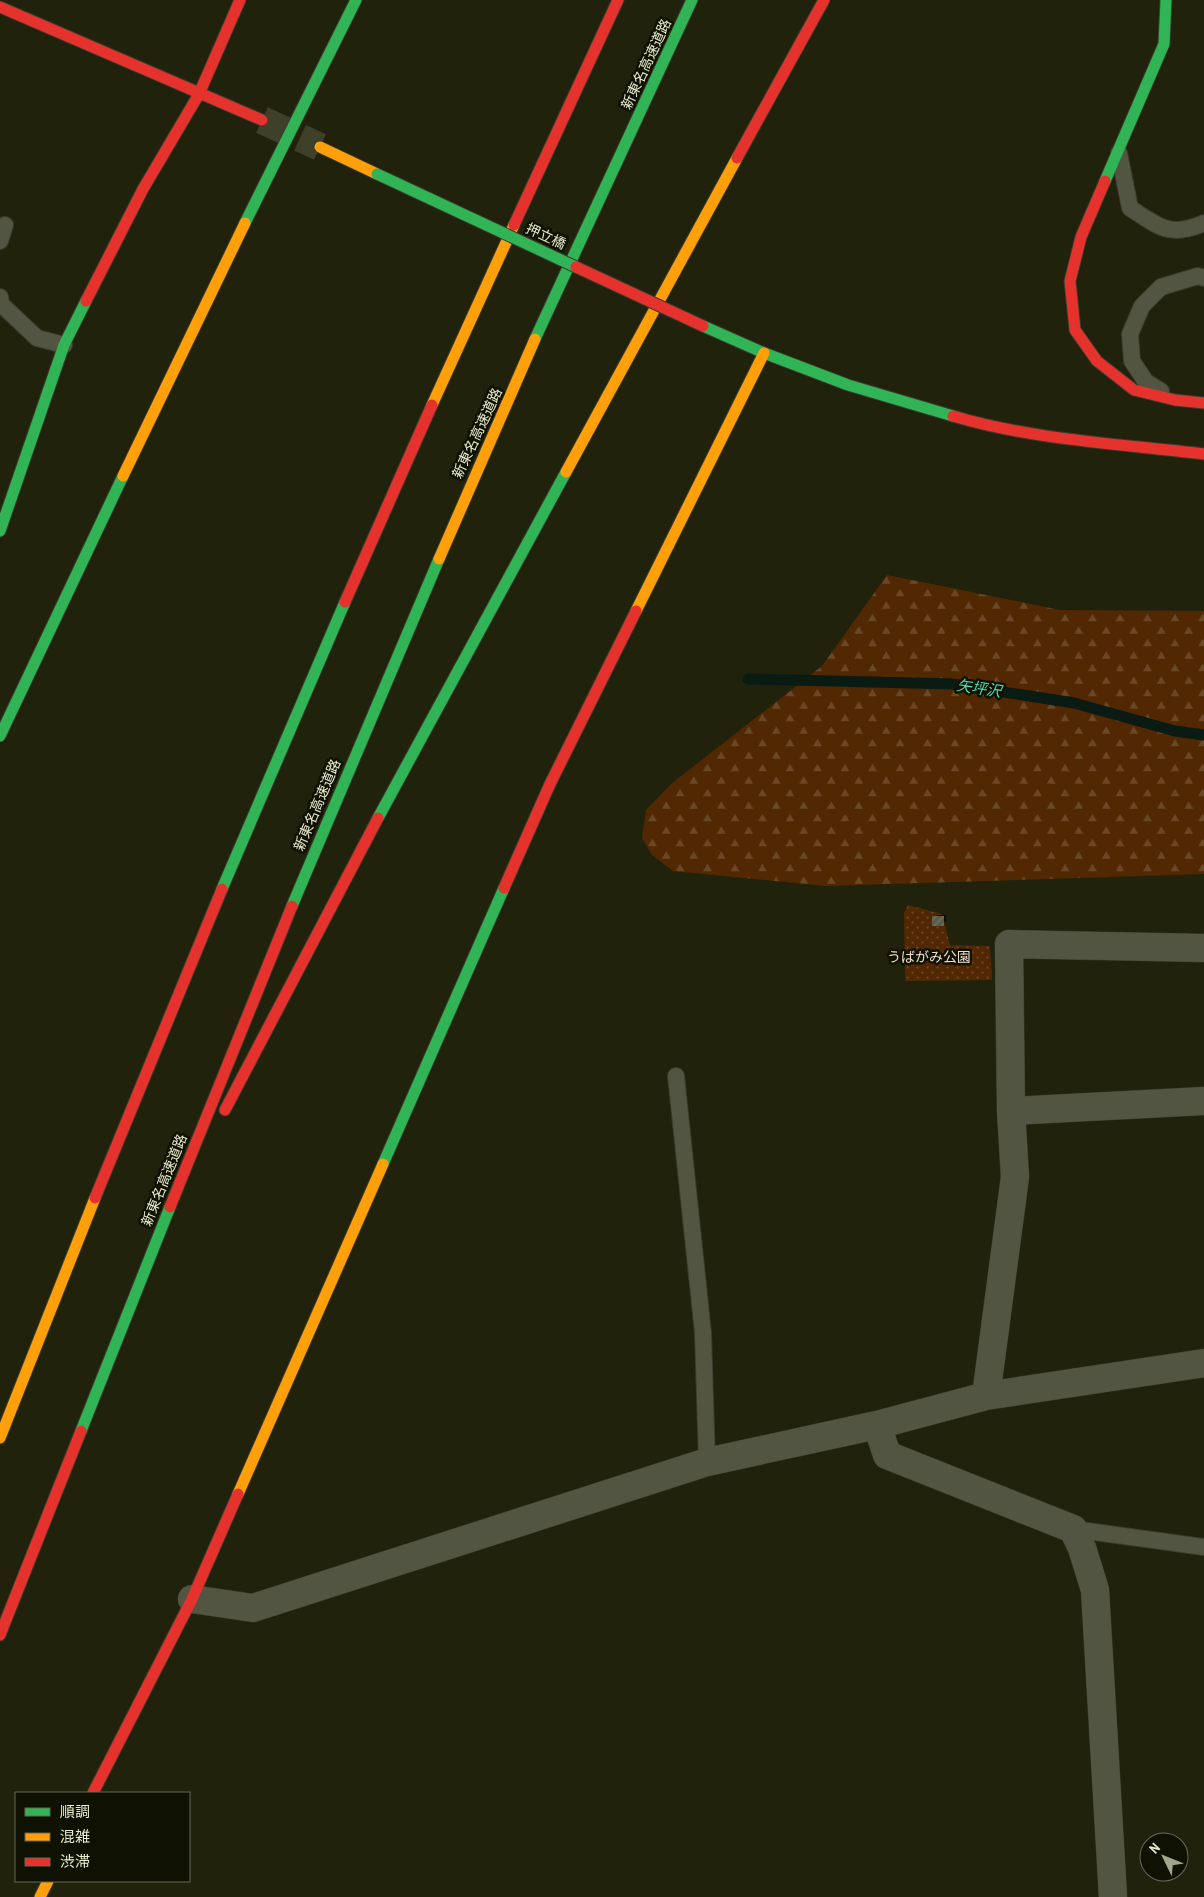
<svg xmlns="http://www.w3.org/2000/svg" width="1204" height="1897" font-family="'Archivo Narrow','Noto Sans JP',sans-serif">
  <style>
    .grass { fill: url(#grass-dots) }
    .forest { fill: url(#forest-firs) }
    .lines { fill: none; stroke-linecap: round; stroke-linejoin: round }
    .stream { stroke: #0a1b14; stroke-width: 11 }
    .building { fill: url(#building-hatch); filter: url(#shadow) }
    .secondary-tunnel { stroke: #3e4029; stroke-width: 28; stroke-dasharray: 28 14; stroke-linecap: butt }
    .lane-casing { stroke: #3a3c2d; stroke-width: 18 }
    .street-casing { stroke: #3a3c2d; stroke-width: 29 }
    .fast-casing { stroke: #3a3c2d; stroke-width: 13 }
    .slow-casing { stroke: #3a3c2d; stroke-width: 13 }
    .jam-casing { stroke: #3a3c2d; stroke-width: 13 }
    .lane { stroke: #525541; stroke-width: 16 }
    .street { stroke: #525541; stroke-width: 28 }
    .fast { stroke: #30b455; stroke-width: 11 }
    .slow { stroke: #ff9f0a; stroke-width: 11 }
    .jam { stroke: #e5322d; stroke-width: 11 }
    .fast-bridge-casing { stroke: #3a3c2d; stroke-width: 13; stroke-linecap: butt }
    .jam-bridge-casing { stroke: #3a3c2d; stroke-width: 13; stroke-linecap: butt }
    .fast-bridge { stroke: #30b455; stroke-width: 11 }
    .jam-bridge { stroke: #e5322d; stroke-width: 11 }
    .labels { text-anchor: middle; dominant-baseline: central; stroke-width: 5; stroke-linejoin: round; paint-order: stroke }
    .street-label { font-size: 14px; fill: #e7ebd0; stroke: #101201 }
    .park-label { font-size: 14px; fill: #f1dacb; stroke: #101201 }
    .water-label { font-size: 15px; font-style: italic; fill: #4ddab9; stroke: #101201 }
  </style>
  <defs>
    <pattern id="grass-dots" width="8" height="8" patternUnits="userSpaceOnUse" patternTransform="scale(1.25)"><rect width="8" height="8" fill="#512802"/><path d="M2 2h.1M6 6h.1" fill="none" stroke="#6a4726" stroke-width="1.8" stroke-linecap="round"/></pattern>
    <pattern id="forest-firs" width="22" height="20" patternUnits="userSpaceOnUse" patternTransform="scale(1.25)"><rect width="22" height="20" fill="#512802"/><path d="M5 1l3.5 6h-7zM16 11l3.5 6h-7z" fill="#6a4726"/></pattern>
    <pattern id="building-hatch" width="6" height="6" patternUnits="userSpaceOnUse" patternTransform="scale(1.25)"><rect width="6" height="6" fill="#5a5c49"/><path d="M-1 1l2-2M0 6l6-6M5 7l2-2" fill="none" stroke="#727462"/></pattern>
    <filter id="shadow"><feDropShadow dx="4.5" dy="-4.5" stdDeviation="0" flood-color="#0009"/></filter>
  </defs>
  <rect width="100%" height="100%" fill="#20220c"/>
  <path class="grass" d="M908,905L942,914L950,945L990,946L992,980L905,981L904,913Z"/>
  <path class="forest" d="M887,575L1060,610L1204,611V874L826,886L673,871L652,855L642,838L646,810L671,784L822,666Z"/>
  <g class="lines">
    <path class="stream" d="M748,679L953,684L1074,703L1175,731L1204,735"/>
  </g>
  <path class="building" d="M932,916H944V926H932Z"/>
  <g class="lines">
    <path class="secondary-tunnel" d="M262,120L320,147"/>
    <defs>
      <path id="lane" d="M1119,153L1130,208C1159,227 1170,238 1204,223
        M0,241L5,225
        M0,297L1,304L37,338L64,345
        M1161,391L1146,382L1132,361L1130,334L1142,306L1161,287L1198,276L1204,278
        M676,1076L703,1333L707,1462
        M1073,1529L1204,1547"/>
      <path id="street" d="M1011,1111L1204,1101
        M986,1396L1015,1177L1011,1111L1009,944L1204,948
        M877,1425L887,1455L1073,1529L1082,1548L1095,1590L1113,1897
        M192,1599L253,1608L707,1462L877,1425L986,1396L1204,1363"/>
      <path id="fast" d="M1105,181L1164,44L1166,0
        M245,223L356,0
        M703,326L764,353L848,385L953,416
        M535,339L692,0
        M0,531L64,345L86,301
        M0,736L123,476
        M378,818L566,472
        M222,889L345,602
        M292,906L439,559
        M383,1164L504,888
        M81,1431L170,1207"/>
      <path id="slow" d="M320,147L377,174
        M432,405L514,225
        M566,472L737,158
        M123,476L245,223
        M439,559L535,339
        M636,611L764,353
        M0,1438L95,1198
        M238,1494L383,1164
        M40,1897L48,1881"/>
      <path id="jam" d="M0,7L262,120
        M737,158L824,0
        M1105,181L1081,237L1070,281L1075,330L1097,361L1134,390L1175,400L1204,403
        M514,225L618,0
        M86,301L143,189L199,94L240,0
        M953,416C1033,440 1121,444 1204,454
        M345,602L432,405
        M504,888L550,784L636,611
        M225,1110L378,818
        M95,1198L222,889
        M170,1207L292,906
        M0,1635L81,1431
        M93,1793L192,1599L238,1494"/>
    </defs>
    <use href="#lane" class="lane-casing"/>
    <use href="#street" class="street-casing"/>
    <use href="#fast" class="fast-casing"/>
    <use href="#slow" class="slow-casing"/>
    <use href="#jam" class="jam-casing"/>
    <use href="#lane" class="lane"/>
    <use href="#street" class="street"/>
    <use href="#fast" class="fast"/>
    <use href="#slow" class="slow"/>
    <use href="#jam" class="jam"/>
    <defs>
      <path id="fast-bridge" d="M377,174L576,267"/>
      <path id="jam-bridge" d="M576,267L703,326"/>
    </defs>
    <use href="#fast-bridge" class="fast-bridge-casing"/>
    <use href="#jam-bridge" class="jam-bridge-casing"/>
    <use href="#fast-bridge" class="fast-bridge"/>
    <use href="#jam-bridge" class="jam-bridge"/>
  </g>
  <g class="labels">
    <g class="street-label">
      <text transform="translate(646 64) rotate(-65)">新東名高速道路</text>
      <text transform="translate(546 236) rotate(25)">押立橋</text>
      <text transform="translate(477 433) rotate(-65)">新東名高速道路</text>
      <text transform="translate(317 805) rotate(-67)">新東名高速道路</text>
      <text transform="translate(164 1180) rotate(-68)">新東名高速道路</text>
    </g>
    <g class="park-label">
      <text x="929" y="957">うばがみ公園</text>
    </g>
    <g class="water-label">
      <text transform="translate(979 688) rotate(9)">矢坪沢</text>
    </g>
  </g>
  <rect x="15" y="1792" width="175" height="90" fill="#101201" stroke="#666954"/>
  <rect x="25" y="1808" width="25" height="8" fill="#30b455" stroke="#666954"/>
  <text x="60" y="1817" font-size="15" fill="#e7ebd0">順調</text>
  <rect x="25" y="1833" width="25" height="8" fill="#ff9f0a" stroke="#666954"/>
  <text x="60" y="1842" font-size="15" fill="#e7ebd0">混雑</text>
  <rect x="25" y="1858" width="25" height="8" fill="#e5322d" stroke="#666954"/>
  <text x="60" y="1867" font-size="15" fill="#e7ebd0">渋滞</text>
  <g transform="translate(1164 1857) rotate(313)"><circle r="24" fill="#101201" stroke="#666954"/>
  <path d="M0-4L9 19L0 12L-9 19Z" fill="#a1a58b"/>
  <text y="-8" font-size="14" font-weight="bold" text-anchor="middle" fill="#e7ebd0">N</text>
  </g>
</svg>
